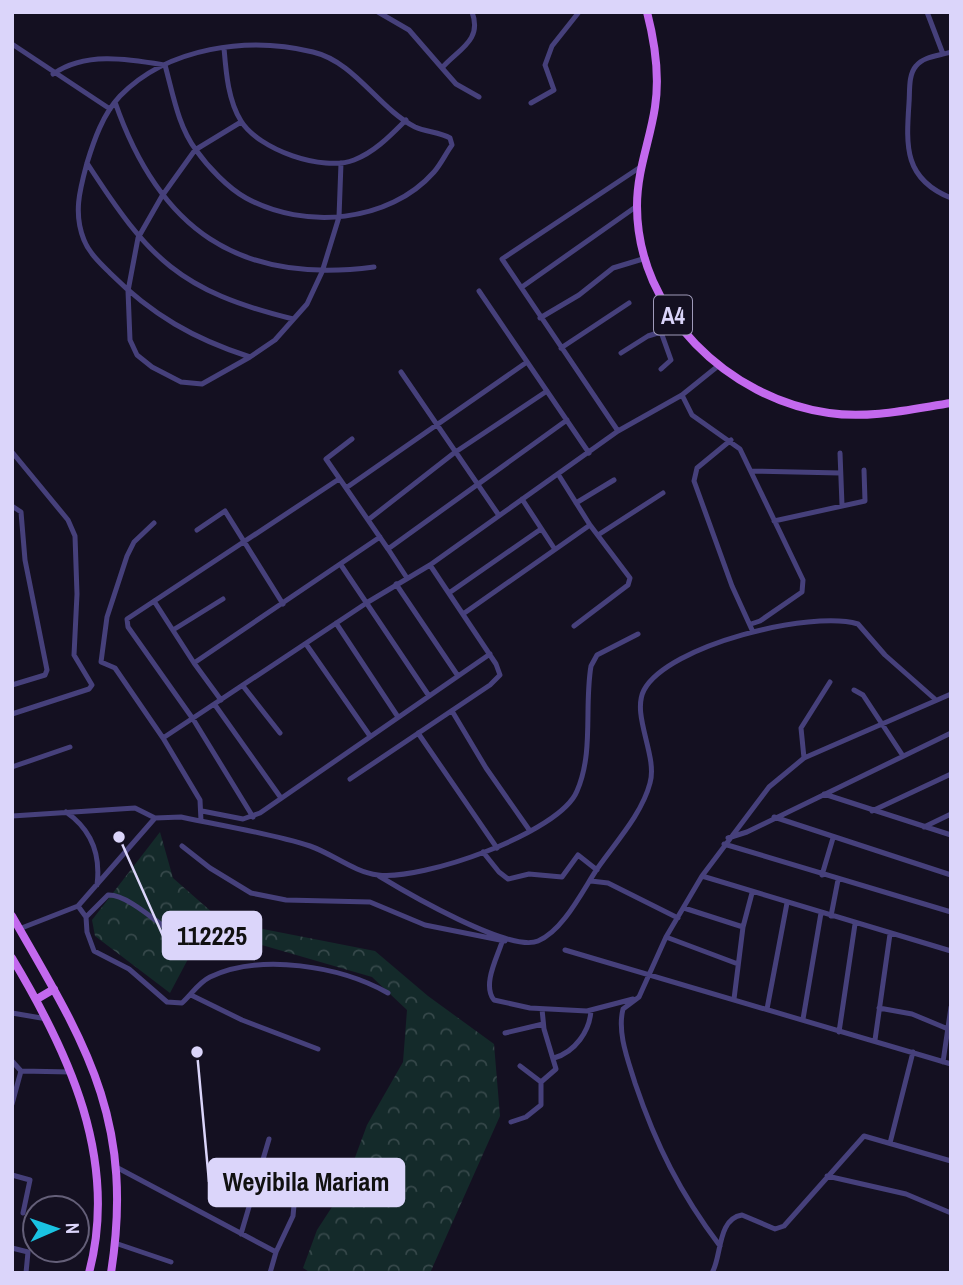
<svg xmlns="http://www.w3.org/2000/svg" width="963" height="1285" font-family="'Archivo Narrow',sans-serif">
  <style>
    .forest { fill: url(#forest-crowns) }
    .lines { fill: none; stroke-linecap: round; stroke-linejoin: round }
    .minor { stroke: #46407b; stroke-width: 5 }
    .primary { stroke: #c369ee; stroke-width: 8 }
    .labels { text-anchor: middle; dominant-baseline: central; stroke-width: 5; stroke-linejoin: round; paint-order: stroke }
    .shield { fill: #141021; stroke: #9f9ab9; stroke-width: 2 }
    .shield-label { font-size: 23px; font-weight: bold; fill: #dbd5fa }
    .leader { fill: none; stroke: #dbd5fa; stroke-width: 2.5 }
    .callout-dot { fill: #dbd5fa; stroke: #141021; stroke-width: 2.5 }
    .callout { fill: #dbd5fa; stroke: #dbd5fa; stroke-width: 2.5 }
    .callout-label { font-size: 26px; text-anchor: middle; font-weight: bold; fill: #111 }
  </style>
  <defs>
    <pattern id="forest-crowns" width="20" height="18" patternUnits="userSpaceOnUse" patternTransform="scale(1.75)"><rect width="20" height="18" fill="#142a2a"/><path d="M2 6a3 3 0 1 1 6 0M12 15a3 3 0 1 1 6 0" fill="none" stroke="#36484a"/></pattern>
  </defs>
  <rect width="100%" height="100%" fill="#141021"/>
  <path class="forest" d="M160,832L173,878L222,921L375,951L428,996L494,1044L500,1116L430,1273H311L303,1268L317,1230L343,1190L367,1125L403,1062L407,1010L372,977L238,938L196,944L170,993L95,936L92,920Z"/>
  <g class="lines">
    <path class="minor" d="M378,12L409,30L442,68
      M472,12C483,41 457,50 442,68L456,84L479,97
      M927,12L943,54
      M12,44L110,109
      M224,48C226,72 228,100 241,121C259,150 323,172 354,160C375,152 391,135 406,120
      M951,52C939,56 924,56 916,66C908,75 910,92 909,103C906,147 904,179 951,198
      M53,74C85,51 129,59 165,65C173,94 178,126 196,150C208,167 228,188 246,198C304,230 389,223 434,172C441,164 446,153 452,145L450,138C440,132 426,132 415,127C378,108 355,62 313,52C248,36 168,47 120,96C103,114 94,140 87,163C80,189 73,213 84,240C89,253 101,264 110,273C152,315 194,339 250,357
      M115,102C159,229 238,285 374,267
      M531,103L554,90L545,65L552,46L579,12
      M241,122L195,150L162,196L138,238L128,291L130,340L137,355L152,367L181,382L202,384L250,357L275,340L307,304L322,272L339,217L341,163
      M87,163C149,259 179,291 293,319
      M522,287L637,206
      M479,291L589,453
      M540,318L579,295L613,268L646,258
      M561,348L629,303
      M621,353L648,336L661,332
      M661,369L671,360L661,332L676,320
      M401,372L498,514
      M682,395L692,415L740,449L803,580L802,592L760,621L751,624
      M618,431L502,259L639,168
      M352,439L326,459L388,549
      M731,440L697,468L694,481L732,586L753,632
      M12,452L68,520L75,536L77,594L74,655L92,685L89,689L12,714
      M840,453L842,505
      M751,471L840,473
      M558,474L590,525L630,578L628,585L574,626
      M346,488L527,362
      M522,499L554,548
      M576,503L614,480
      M12,506L21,512L25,560L47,670L45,675L12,685
      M368,520L454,453L547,391
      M774,521L865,501L864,470
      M154,523L134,542L127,556L107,617L101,662L115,668L163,738
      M197,530L225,511L283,604
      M598,535L663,493
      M341,565L429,696
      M407,578L388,549L567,420
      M396,584L458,676
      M449,593L541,529
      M154,601L194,663
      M463,614L590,525
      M336,623L398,717
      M173,630L223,599
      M306,644L370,736
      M243,686L280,733
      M854,690L863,695L903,756
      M221,700L194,663L380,537
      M215,705L281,798
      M452,711L486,768L530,831
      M418,733L497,848
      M804,758L801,728L830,682
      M12,767L70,747
      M350,779L490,685L500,675L496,664L430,565
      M824,794L951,835
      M202,811L243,819L260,813L490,654
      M872,811L951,774
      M66,812C92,830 101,854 97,885
      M12,816L135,808L155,818
      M253,817L193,719L128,627L127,619L339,479
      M774,817L951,875
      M201,821L200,800L163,738L368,602L430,565L618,431L682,395L718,366
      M924,827L951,814
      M728,838L747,832L951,733
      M724,844L951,912
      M182,846L210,868L251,893L286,900L370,902L425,925L505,941
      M483,852L499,872L508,879L529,874L562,877L578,855L597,870
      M822,875L833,838
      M379,876C407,893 510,953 538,941C563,931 583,890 597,869C615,843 642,814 650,783C658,756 631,715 644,690C668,645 811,610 858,624L885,655L936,700
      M702,876L951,951
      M591,881L608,883L678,918
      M78,906L86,917L87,932L94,951L129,969L167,1002L182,1003C192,994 198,983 210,977C261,953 340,966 388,993
      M684,908L743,927
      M831,916L838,880
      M86,917L108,895C130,894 165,931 187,942
      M19,929L78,906L155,818L181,817C223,826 270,833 310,846C333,854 354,872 378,875C421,881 560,833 577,791C594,752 584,707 591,666L597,655L638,634
      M666,937L738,964
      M502,942C497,958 482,985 494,1000L530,1008L587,1011L633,999
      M565,950L951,1064
      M191,995L242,1020L318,1049
      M734,999L743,927L752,893
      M879,1008L912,1014L948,1029
      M767,1009L787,903
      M12,1013L47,1019
      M803,1019L821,913
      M839,1032L855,924
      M505,1033L543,1024
      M875,1040L890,934
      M554,1058C575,1052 590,1031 591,1010
      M12,1061L21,1071
      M943,1062L951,1007
      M520,1066L541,1082
      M21,1071L71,1072
      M12,1104L21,1071
      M511,1122L526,1117L541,1105V1082L556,1069L544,1029L542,1009
      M890,1143L913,1052
      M116,1167L276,1252L270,1273
      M12,1175L30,1180L23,1213
      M827,1176L906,1194L951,1213
      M241,1234L269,1139
      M115,1243L171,1262
      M720,1246C680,1193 656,1145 635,1083C628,1060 617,1033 623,1009L639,997L666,937L702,876L769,787L804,758L951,694
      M12,1248L28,1252L26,1273
      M276,1252L293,1216L296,1184
      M712,1273C722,1256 717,1219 742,1215L775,1229L784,1226L864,1136L951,1161"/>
    <path class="primary" d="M647,12C655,43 660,75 655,107C650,141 637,170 637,206C637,312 729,399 829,413C869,419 912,409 951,403
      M12,916C85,1043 135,1119 111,1273
      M12,958C69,1053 119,1160 89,1273
      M37,999L54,989"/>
  </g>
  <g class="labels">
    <rect class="shield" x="654" y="295.5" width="38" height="39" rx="5"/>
    <g class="shield-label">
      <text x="673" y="315">A4</text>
    </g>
  </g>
  <path class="leader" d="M119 837L163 936M197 1052L209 1182"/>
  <g class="callout-dot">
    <circle cx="119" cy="837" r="7"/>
    <circle cx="197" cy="1052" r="7"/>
  </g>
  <g class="callout">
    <rect x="163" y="912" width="98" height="47" rx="7"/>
    <rect x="209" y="1159" width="195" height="47" rx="7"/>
  </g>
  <g class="callout-label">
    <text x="212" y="945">112225</text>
    <text x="306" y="1191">Weyibila Mariam</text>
  </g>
  <rect width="963" height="1285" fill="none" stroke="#dbd5fa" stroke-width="28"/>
  <g transform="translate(56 1229) rotate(88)"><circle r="33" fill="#141021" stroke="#645f78" stroke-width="2"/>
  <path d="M0-5L12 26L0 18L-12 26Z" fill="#1ac3e2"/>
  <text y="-10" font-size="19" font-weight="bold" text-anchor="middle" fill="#dbd5fa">N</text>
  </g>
</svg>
